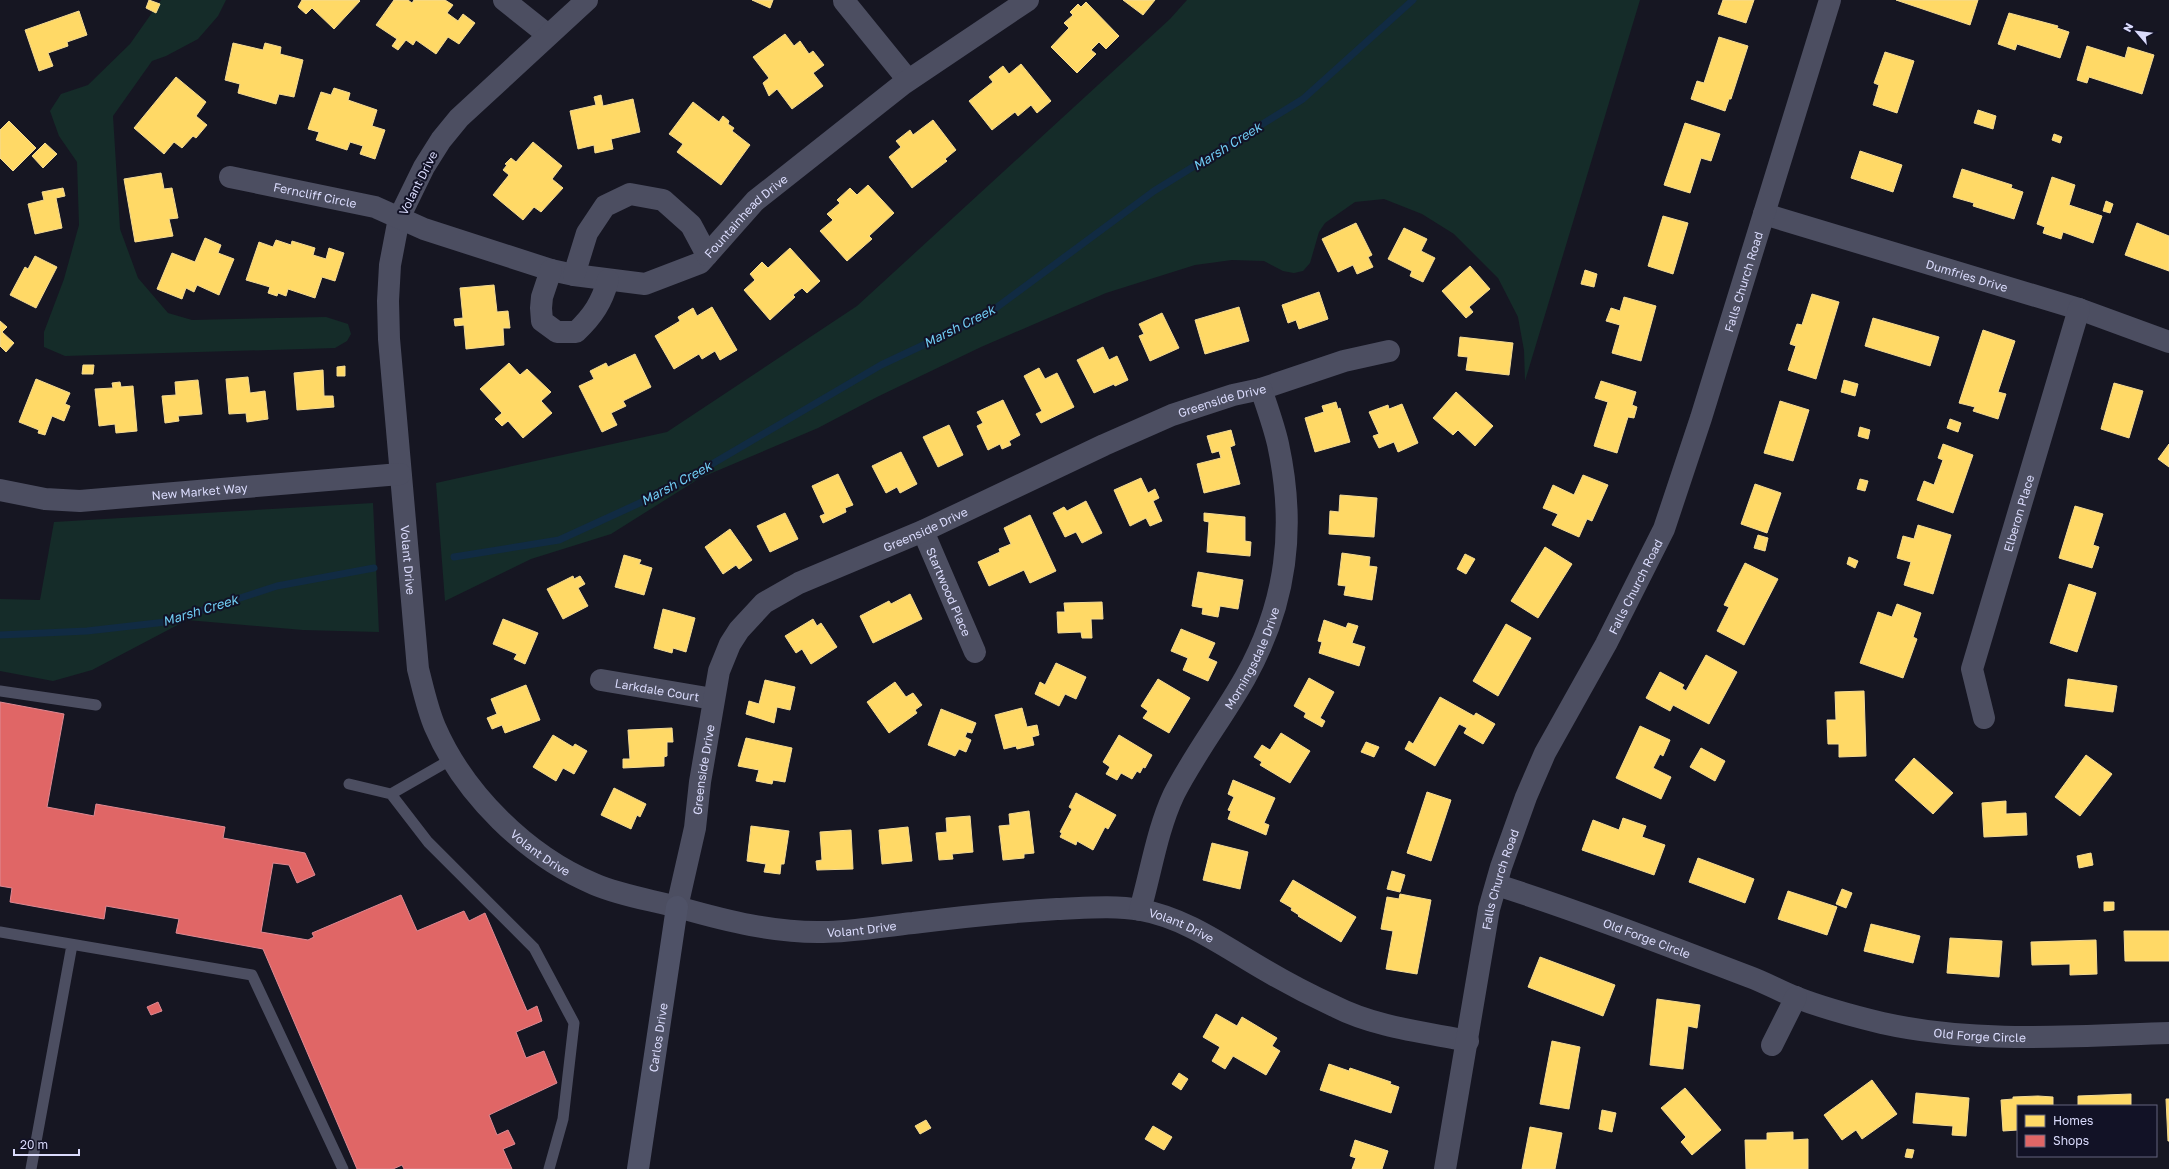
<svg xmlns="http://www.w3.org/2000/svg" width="2169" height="1169" font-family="'Golos Text',sans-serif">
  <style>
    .green { fill: #152c29 }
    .homes { fill: #ffd966; stroke: #f4da93 }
    .shops { fill: #e06666; stroke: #de8993 }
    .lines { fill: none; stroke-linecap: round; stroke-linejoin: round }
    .stream { stroke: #112b43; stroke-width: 7 }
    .lane { stroke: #4c4e61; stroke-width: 11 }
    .street { stroke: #4c4e61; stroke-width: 22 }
    .secondary { stroke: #4f5267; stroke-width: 22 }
    .labels { text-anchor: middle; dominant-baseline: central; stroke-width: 4; stroke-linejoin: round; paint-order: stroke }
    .street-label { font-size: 12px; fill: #dadbfc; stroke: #121226 }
    .water-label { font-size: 13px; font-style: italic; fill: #70ccf3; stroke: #121226 }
  </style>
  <rect width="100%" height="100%" fill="#161622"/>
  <path class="green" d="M161,0H226L218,16L198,39L166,56L152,61L113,116L120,229L138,278L168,313L192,320L326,317L348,324L351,334L347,341L335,348L65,356L44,347V332L64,279L79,225L77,162L59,136L50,111L61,94L88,85L130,44Z
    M1187,0H1640L1525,381L1524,350L1518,317L1498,278L1454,234L1422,214L1384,199L1355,202L1325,223L1319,232L1310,263L1303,271L1294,273L1283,271L1264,261L1232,260L1195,265L1106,293L981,347L877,397L818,428L700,478L611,534L531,559L445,601L436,483L667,432L857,306L1170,19Z
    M373,503L379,632L303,630L187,620L92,670L53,681L0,671V599L40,600L54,522Z"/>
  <path class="homes" d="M149,0L160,4L156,13L146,8Z
    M302,0H359L360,1L334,29L312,8L306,14L298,7Z
    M394,0H408L412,3L414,0H445L453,5L447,13L458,21L463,14L475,23L459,44L448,37L436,54L416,40L413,45L406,40L398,50L392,46L397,39L376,25Z
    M752,0H773L770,8Z
    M1123,0H1155L1143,15Z
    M1723,0H1754L1746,23L1718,14Z
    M1896,0H1978L1970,25Z
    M1086,2L1119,36L1106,49L1099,42L1091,50L1096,54L1077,73L1051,47L1069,28L1064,23L1073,15L1070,12L1078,4L1081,7Z
    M79,11L87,35L67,42L68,46L48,53L53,66L39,71L25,30Z
    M2009,13L2058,26L2057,28L2069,32L2060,58L2017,44L2015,50L1998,44Z
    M785,34L794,46L800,41L809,54L813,51L824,65L813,73L823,86L792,109L777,89L769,96L763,83L769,78L753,57Z
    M1719,37L1748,46L1731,99H1729L1725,111L1691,99L1697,81L1704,83Z
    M233,43L263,50L265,43L281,47L280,54L303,60L294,97L279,94L276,104L238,93L240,84L225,80Z
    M2087,46L2125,58L2128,47L2154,55L2142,94L2089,77L2087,83L2077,80Z
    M1885,52L1914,61L1897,113L1873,105L1879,85L1874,83Z
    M1021,64L1051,101L1037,113L1031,105L1018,116L1015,112L992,130L969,101L993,82L989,77L1003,66L1009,74Z
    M176,77L206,102L196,116L207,125L196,138L193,136L182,148L174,142L164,154L134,128Z
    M334,88L350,93L348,100L377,110L372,126L385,130L375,159L360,154L363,146L350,142L347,150L316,140L319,132L308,129L321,92L331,95Z
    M601,95L603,106L633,99L640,132L611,139L613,149L595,153L594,145L578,149L570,111L596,105L594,97Z
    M693,102L719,122L723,116L729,121L728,124L734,128L732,131L750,145L721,185L677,152L683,144L669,134Z
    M1978,110L1996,116L1993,129L1974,123Z
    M933,120L956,150L945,159L947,161L912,188L889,157L901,147L896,141L910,130L913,135Z
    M9,121L36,148L13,171L0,158V130Z
    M1685,123L1720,134L1711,161L1701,158L1690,193L1664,185Z
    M2054,134L2062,137L2060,143L2052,140Z
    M533,142L562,166L552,179L563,188L541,212L534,207L523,220L493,195L509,175L503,170L507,165L505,164L511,158L516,162Z
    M45,143L57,154L43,168L32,156Z
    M1860,151L1902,165L1893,192L1851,178Z
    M1962,169L2012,185L2011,188L2023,192L2014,219L1973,206L1974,203L1953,197Z
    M161,173L164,189L172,188L178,218L169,219L173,236L135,242L124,179Z
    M2052,177L2075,185L2069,205L2102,216L2093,243L2063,232L2061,239L2043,233L2045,227L2037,224Z
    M868,185L894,213L869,236L872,239L847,261L820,231L833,220L827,214L840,203L837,200L850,188L857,195Z
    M63,188L65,196L56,198L62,228L35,234L28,204L44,200L42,192Z
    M2106,201L2113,204L2110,213L2103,211Z
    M1663,216L1688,223L1673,274L1648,266Z
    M1356,223L1372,255L1368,257L1373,267L1357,274L1353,265L1338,272L1322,239Z
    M2137,223L2169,236V271L2125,255Z
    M1404,228L1427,239L1421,251L1435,258L1423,282L1410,276L1412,271L1388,259Z
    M205,238L221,245L218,253L234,259L219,295L197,285L194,292L186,288L182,299L157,289L172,253L195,262Z
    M276,240L291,245L292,241L315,248L313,255L326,259L329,248L344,253L335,281L322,277L315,298L288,289L286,296L278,293L277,296L268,293L270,287L246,280L259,242L273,247Z
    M790,248L820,281L807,293L802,288L793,295L795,297L770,320L744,290L755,280L750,274L762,262L768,268Z
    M35,256L57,267L36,308L10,295L25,267L28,269Z
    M1470,266L1490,289L1469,307L1473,312L1466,318L1442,291Z
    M1585,270L1597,274L1594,287L1581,284Z
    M494,285L497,312L508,311L510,328H503L504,345L466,349L464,325L455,326L454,319L463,318L460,288Z
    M1319,292L1328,319L1299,329L1296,320L1288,323L1282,305Z
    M1812,294L1839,302L1816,379L1788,370L1796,346L1790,344L1797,324L1802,325Z
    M1624,297L1656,306L1641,361L1612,353L1620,325L1606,321L1611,308L1620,311Z
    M712,307L737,350L720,360L715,351L702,359L699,354L674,369L655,336L680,321L678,317L693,308L697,316Z
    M1239,307L1249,341L1205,354L1195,320Z
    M1162,313L1179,348L1150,361L1139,336L1144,334L1139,324Z
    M1873,318L1939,337L1930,366L1865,346Z
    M0,321L7,327L2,332L14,343L6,352L0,346Z
    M1983,330L2015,341L1998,392L2006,394L1998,419L1973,411L1975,407L1959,403Z
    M1460,337L1513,343L1509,375L1466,370L1468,357L1458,356Z
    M1103,347L1109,360L1117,356L1128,380L1115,386L1114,384L1094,393L1077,360Z
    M635,354L651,387L623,401L626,406L611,413L617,425L602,432L579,386L594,379L590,371L606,363L608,367Z
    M509,363L520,375L527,369L551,392L541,401L552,413L523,438L508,421L502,426L495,419L502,413L480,389Z
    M83,365H94L93,374H82Z
    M345,366V376H337V367Z
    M1039,368L1045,379L1057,373L1074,407L1041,423L1036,414L1042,411L1024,376Z
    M323,370L324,396H333L334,407L297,410L294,373Z
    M248,377L250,393L265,391L268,419L247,422L246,413L229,414L226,379Z
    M36,379L70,393L65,404L70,406L64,421L52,416L45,435L38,433L39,430L19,422Z
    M198,380L202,414L178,416L179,421L165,423L162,396L176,395L175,382Z
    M1844,380L1858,384L1855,396L1841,392Z
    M1601,381L1636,392L1632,405L1637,407L1634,418L1628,417L1617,453L1594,446L1608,402L1595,398Z
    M120,382L121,387L133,386L137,431L116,433L115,424L99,426L95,389L113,388L112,383Z
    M2114,383L2143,391L2129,438L2101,429Z
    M1456,392L1493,426L1475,446L1458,430L1453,435L1433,418Z
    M1003,400L1020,435L1009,441L1011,445L1002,449L1000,444L988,450L977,426L983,423L977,412Z
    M1780,401L1809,410L1793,461L1764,453Z
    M1336,402L1338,409L1340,408L1350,442L1315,452L1305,418L1324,412L1322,406Z
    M1402,404L1418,443L1398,452L1394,442L1379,448L1373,436L1379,434L1369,412L1388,405L1389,409Z
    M1950,419L1961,423L1958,432L1947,428Z
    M949,425L963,455L938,467L923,437Z
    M1860,427L1870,430L1868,439L1858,436Z
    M1231,430L1235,445L1230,447L1240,484L1204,493L1197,464L1221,458L1219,451L1212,453L1207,436Z
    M1943,444L1973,455L1953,513L1917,500L1924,481L1934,485L1943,460L1938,458Z
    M2169,444V467L2158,459Z
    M901,452L917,484L900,493L897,487L886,493L872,466Z
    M838,474L853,505L845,508L846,512L823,523L820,516L825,514L812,486Z
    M1583,475L1608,485L1592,521L1587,519L1579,537L1552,525L1558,514L1543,508L1553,485L1574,495Z
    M1141,478L1148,493L1155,489L1159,498L1153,501L1162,521L1150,526L1146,518L1130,526L1114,490Z
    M1860,479L1868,481L1865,491L1857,489Z
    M1755,484L1781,493L1767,533L1741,524Z
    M1340,495L1377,498L1374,537L1329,534L1330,511L1339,512Z
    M1086,501L1102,533L1082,543L1076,532L1065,537L1053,513L1064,507L1067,511Z
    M2075,506L2103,514L2093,545L2099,547L2092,568L2059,558Z
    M785,513L798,539L770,552L757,526Z
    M1204,513L1245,517V541L1251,542L1250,556L1207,552L1209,522L1204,521Z
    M1030,515L1056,571L1030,583L1024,570L989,586L978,562L1000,552L999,549L1011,544L1004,528Z
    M1918,525L1951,535L1933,594L1904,585L1911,562L1897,558L1903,536L1914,539Z
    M730,529L752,560L739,569L736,565L723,574L705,547Z
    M1758,535L1768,538L1765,551L1754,548Z
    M1545,547L1572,564L1538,618L1511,601Z
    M1342,553L1370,557L1369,566L1377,567L1372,600L1344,595L1346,586L1338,585Z
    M1465,554L1475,559L1466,574L1457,569Z
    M624,555L641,560L639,564L652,568L644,595L615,587Z
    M1849,557L1858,561L1855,568L1847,564Z
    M1745,563L1778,579L1744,645L1717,631L1729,607L1724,605Z
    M1198,572L1243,580L1238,609L1220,606L1218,617L1202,614L1203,608L1192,606Z
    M573,576L574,579L580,576L585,584L578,588L588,606L563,619L547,589Z
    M2069,584L2096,593L2077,652L2050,643Z
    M910,594L922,619L873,643L860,616L889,601L891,604Z
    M1102,602L1103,619H1091L1092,638H1082L1081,632L1058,633L1057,612H1065L1064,603Z
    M1897,604L1921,613L1913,637L1917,639L1903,678L1860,663L1878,612L1892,617Z
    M663,609L695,618L686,652L673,648L672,653L654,648Z
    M503,619L538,633L525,664L514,659L517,654L493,644Z
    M813,619L817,626L821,623L837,647L811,664L802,649L796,653L785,636Z
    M1324,620L1346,628L1348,623L1358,626L1352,643L1365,647L1359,666L1319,653L1322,642L1318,641Z
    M1506,624L1531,638L1498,696L1473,681Z
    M1181,629L1215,643L1208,658L1217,662L1208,681L1183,670L1188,658L1171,651Z
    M1706,655L1737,672L1709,724L1673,705L1670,711L1646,698L1660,672L1684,685L1682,688L1686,691Z
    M1056,663L1086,677L1076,699L1065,694L1059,706L1035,694L1040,682L1045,685Z
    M1309,678L1334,692L1320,718L1325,721L1322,727L1304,717L1306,713L1294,706Z
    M1158,679L1190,698L1169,733L1143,718L1148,711L1141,706Z
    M2068,679L2117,686L2113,712L2065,706Z
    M765,680L795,687L790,710L777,707L774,723L746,714L749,701L759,704Z
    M895,682L906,697L913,693L922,705L915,710L917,713L889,733L867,702Z
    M526,685L540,720L505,733L502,725L492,729L487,718L497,714L491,699Z
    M1864,691L1866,756L1839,757V744H1828L1827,720H1836L1835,692Z
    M1440,697L1474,716L1476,713L1495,724L1483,744L1464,733L1467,728L1459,724L1435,766L1405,749L1409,741L1413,744Z
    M1022,708L1027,727L1037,725L1039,735L1032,737L1034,745L1017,749L1016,746L1004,749L995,715Z
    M941,709L976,723L972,733L967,732L965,737L971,740L966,752L959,749L955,756L928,745Z
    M1640,726L1670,740L1663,756L1660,754L1653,768L1671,777L1661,799L1616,778Z
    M672,728L673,742H667V756L664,757V766L623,768V759H630L628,730Z
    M1281,733L1310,751L1290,783L1260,765L1262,762L1254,757L1262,745L1270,750Z
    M553,735L573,747L575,744L587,751L574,774L563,768L556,781L533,767Z
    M1119,735L1152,755L1145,768L1143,767L1140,773L1137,771L1132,779L1121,773L1117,780L1106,774L1110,767L1103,762Z
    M746,738L792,748L785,782L773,780L772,784L756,781L759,770L738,766Z
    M1366,742L1379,747L1374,757L1361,752Z
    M1701,748L1725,761L1715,781L1690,767Z
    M2086,755L2112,774L2080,816L2055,797Z
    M1914,758L1953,793L1933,814L1895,780Z
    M1233,780L1275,798L1264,823L1269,825L1266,835L1228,819L1231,811L1228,810L1234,797L1228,794Z
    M614,788L646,804L640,817L637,815L631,829L601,815Z
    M1427,792L1451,800L1431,861L1407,853Z
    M1076,793L1116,815L1108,829L1105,827L1093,850L1077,841L1076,845L1060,837L1062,833L1060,832L1072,809L1069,807Z
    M2006,801V814L2026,813L2027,835L1984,837L1982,803Z
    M1029,811L1034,853L1024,854V858L1003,860L999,826L1010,825L1009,814Z
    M970,816L973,852L952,854L953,859L939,860L936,833L947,832L946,818Z
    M1623,818L1646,826L1642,837L1665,845L1654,875L1582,850L1593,820L1619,830Z
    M751,826L789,831L784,864H781L780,874L764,872L766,864L747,861Z
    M908,827L912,861L882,864L879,830Z
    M851,830L853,869L817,870L816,861L822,860L820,832Z
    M1212,843L1248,852L1240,889L1203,880Z
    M2091,853L2093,865L2079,868L2077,856Z
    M1698,858L1754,879L1745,903L1689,882Z
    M1392,871L1405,875L1400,892L1387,889Z
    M1293,880L1356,917L1341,942L1298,916L1299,915L1291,910L1292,908L1280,901Z
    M1842,889L1852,893L1846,908L1836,904Z
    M1788,891L1837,907L1827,935L1778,919Z
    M1400,894L1431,900L1417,974L1386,969L1393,931L1381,929L1387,897L1399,899Z
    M2104,902H2114V910L2104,911Z
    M1871,924L1920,936L1913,963L1864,951Z
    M2124,931H2169V961H2125Z
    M1950,938L2002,941L1999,977L1947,973Z
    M2096,940L2097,974L2070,975V964L2032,965L2031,942Z
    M1540,957L1615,985L1603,1016L1528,987Z
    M1657,999L1700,1005L1697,1028L1688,1026L1683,1069L1650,1065Z
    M1216,1014L1237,1026L1242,1017L1277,1038L1272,1046L1280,1051L1266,1075L1233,1056L1225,1069L1212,1061L1220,1047L1203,1037Z
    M1552,1041L1580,1047L1569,1109L1540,1104Z
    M1329,1064L1349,1071L1350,1068L1391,1082L1390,1084L1399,1087L1391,1113L1320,1090Z
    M1179,1073L1188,1079L1181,1090L1172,1084Z
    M1872,1080L1897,1114L1862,1139L1856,1130L1842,1140L1824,1115Z
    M1685,1088L1721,1130L1692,1155L1681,1142L1686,1137L1661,1108Z
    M1916,1093L1969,1098L1966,1136L1952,1135L1953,1126L1913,1123Z
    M2131,1094V1106H2078V1096Z
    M2038,1096L2053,1097V1106H2018V1130L2003,1131L2001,1100L2013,1099V1097Z
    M2166,1099H2169V1141H2168Z
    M1602,1110L1616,1113L1612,1132L1599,1129Z
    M926,1120L931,1128L920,1134L915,1126Z
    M1153,1126L1172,1137L1164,1150L1145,1139Z
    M1530,1127L1562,1133L1555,1169H1522Z
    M1793,1132V1140L1808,1139V1169H1746L1745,1140H1767V1133Z
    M1355,1140L1388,1151L1382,1169H1352L1356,1158L1350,1156Z
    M1907,1149L1914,1150L1912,1158L1905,1157Z"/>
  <path class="shops" d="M0,702L64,714L47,807L94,816L96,804L225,827L223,838L305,853L315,875L297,883L289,865L273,863L261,932L308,940L314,937L312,933L401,895L417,931L464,911L469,921L485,913L527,1011L537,1006L542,1021L516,1032L526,1058L544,1051L557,1083L489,1115L497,1135L508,1130L515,1144L503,1149L512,1169H404L402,1165L393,1169H357L263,949L176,933L179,919L106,906L104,919L10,902L12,888L0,886Z
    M158,1002L162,1011L151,1015L147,1007Z"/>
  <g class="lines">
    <path class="stream" d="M454,557L559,540L666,491L881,365L985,316L1154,191L1303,99L1413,0
      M0,635L87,631L166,622L277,586L374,568"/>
    <path class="lane" d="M0,691L96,705
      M349,784L391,794L452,759
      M391,794L428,842L534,948L574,1023L563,1119L549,1169
      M0,932L252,975L343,1169
      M31,1169L72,945"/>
    <g class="street">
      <path d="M504,0L548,35"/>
      <path id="s1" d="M587,0L459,118L441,140L424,167L399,218L390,265L388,301L389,339L418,669C423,688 427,708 435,727C464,794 527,856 594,884C622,896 652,900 681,908C727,921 775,933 823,932C853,932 883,926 913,923C961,917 1008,912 1057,909C1085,908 1113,905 1141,910C1186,918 1225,947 1265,970C1287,983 1310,995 1334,1006C1375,1027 1423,1032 1468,1041"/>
      <path d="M844,1L908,80"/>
      <path id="s2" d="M230,177L375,207L424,229L551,270L574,275L645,284L700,263L755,201L903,84L1028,0"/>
      <path id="s3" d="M1764,214L2079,309L2169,342"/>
      <path d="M551,270L542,297L541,308L542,321L557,332H576C593,316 602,302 608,280"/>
      <path d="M574,275L587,233L605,206L630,194L663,200L691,225L707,255"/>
      <path id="s4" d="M0,490L45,499L80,501L400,474"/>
      <path id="s5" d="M923,531L975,652"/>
      <path id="s6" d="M601,680L713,699"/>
      <path id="s7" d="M1984,718L1972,669L2079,309"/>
      <path id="s8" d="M1497,885C1582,912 1666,945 1750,977C1766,983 1780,991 1795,997C1823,1008 1853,1016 1882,1023C1976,1044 2074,1036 2169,1033"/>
      <path id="s9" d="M677,907L695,828L700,782L719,671L730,644L739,630L764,603L799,583L923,531L1104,445L1172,415L1233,395L1261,389L1344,361L1389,351"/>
      <path id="s10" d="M1140,910C1151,872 1157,830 1174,794C1195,753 1223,717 1245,678C1287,603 1296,527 1278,444C1274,426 1267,407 1261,389"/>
      <path d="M1772,1045L1796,997"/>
      <path id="s11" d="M1445,1169L1489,909L1501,867L1526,797L1545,753L1606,644L1664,529L1701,418L1830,0"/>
    </g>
    <path class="secondary" id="s12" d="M638,1169L677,907"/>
  </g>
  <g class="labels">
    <g class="street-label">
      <text transform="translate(418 183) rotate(-63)">Volant Drive</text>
      <text stroke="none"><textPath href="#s2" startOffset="87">Ferncliff Circle</textPath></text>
      <text stroke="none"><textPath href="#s2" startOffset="555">Fountainhead Drive</textPath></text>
      <text stroke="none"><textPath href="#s3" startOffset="212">Dumfries Drive</textPath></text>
      <text stroke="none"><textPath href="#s11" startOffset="943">Falls Church Road</textPath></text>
      <text stroke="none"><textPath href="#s9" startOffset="824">Greenside Drive</textPath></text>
      <text stroke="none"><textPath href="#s4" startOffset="201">New Market Way</textPath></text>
      <text stroke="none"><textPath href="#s7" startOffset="213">Elberon Place</textPath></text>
      <text stroke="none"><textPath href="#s9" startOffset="500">Greenside Drive</textPath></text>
      <text stroke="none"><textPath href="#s1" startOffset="635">Volant Drive</textPath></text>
      <text stroke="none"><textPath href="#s11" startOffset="619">Falls Church Road</textPath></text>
      <text stroke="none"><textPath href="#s5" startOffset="66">Startwood Place</textPath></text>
      <text stroke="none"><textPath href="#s10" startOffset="278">Morningsdale Drive</textPath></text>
      <text stroke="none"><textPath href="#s6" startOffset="57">Larkdale Court</textPath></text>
      <text stroke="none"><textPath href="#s9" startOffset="140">Greenside Drive</textPath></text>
      <text stroke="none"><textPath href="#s1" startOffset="971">Volant Drive</textPath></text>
      <text stroke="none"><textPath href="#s11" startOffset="295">Falls Church Road</textPath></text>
      <text stroke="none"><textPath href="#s1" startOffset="1631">Volant Drive</textPath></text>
      <text stroke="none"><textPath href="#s1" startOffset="1307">Volant Drive</textPath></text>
      <text stroke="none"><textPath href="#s8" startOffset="159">Old Forge Circle</textPath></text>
      <text stroke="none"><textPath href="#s8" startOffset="508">Old Forge Circle</textPath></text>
      <text stroke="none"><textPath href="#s12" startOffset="133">Carlos Drive</textPath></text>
    </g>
    <g class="water-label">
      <text transform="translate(1227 146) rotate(-32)">Marsh Creek</text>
      <text transform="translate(959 326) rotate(-27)">Marsh Creek</text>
      <text transform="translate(676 483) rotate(-28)">Marsh Creek</text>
      <text transform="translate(200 610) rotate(-17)">Marsh Creek</text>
    </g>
  </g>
  <rect x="2017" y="1105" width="140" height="52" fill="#121226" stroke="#62627c"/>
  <rect x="2025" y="1115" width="20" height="12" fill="#ffd966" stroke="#62627c"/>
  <text x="2053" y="1125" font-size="12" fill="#dadbfc">Homes</text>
  <rect x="2025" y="1135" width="20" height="12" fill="#e06666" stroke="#62627c"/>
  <text x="2053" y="1145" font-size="12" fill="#dadbfc">Shops</text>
  <g transform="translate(2137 32) rotate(298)" stroke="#121226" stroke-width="3" paint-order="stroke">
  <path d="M0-3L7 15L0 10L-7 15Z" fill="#dadbfc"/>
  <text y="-6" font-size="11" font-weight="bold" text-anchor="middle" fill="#dadbfc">N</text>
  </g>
  <path d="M14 1149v6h65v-6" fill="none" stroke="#dadbfc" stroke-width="2"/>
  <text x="20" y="1149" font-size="12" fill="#dadbfc" stroke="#121226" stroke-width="3" paint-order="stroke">20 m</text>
</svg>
